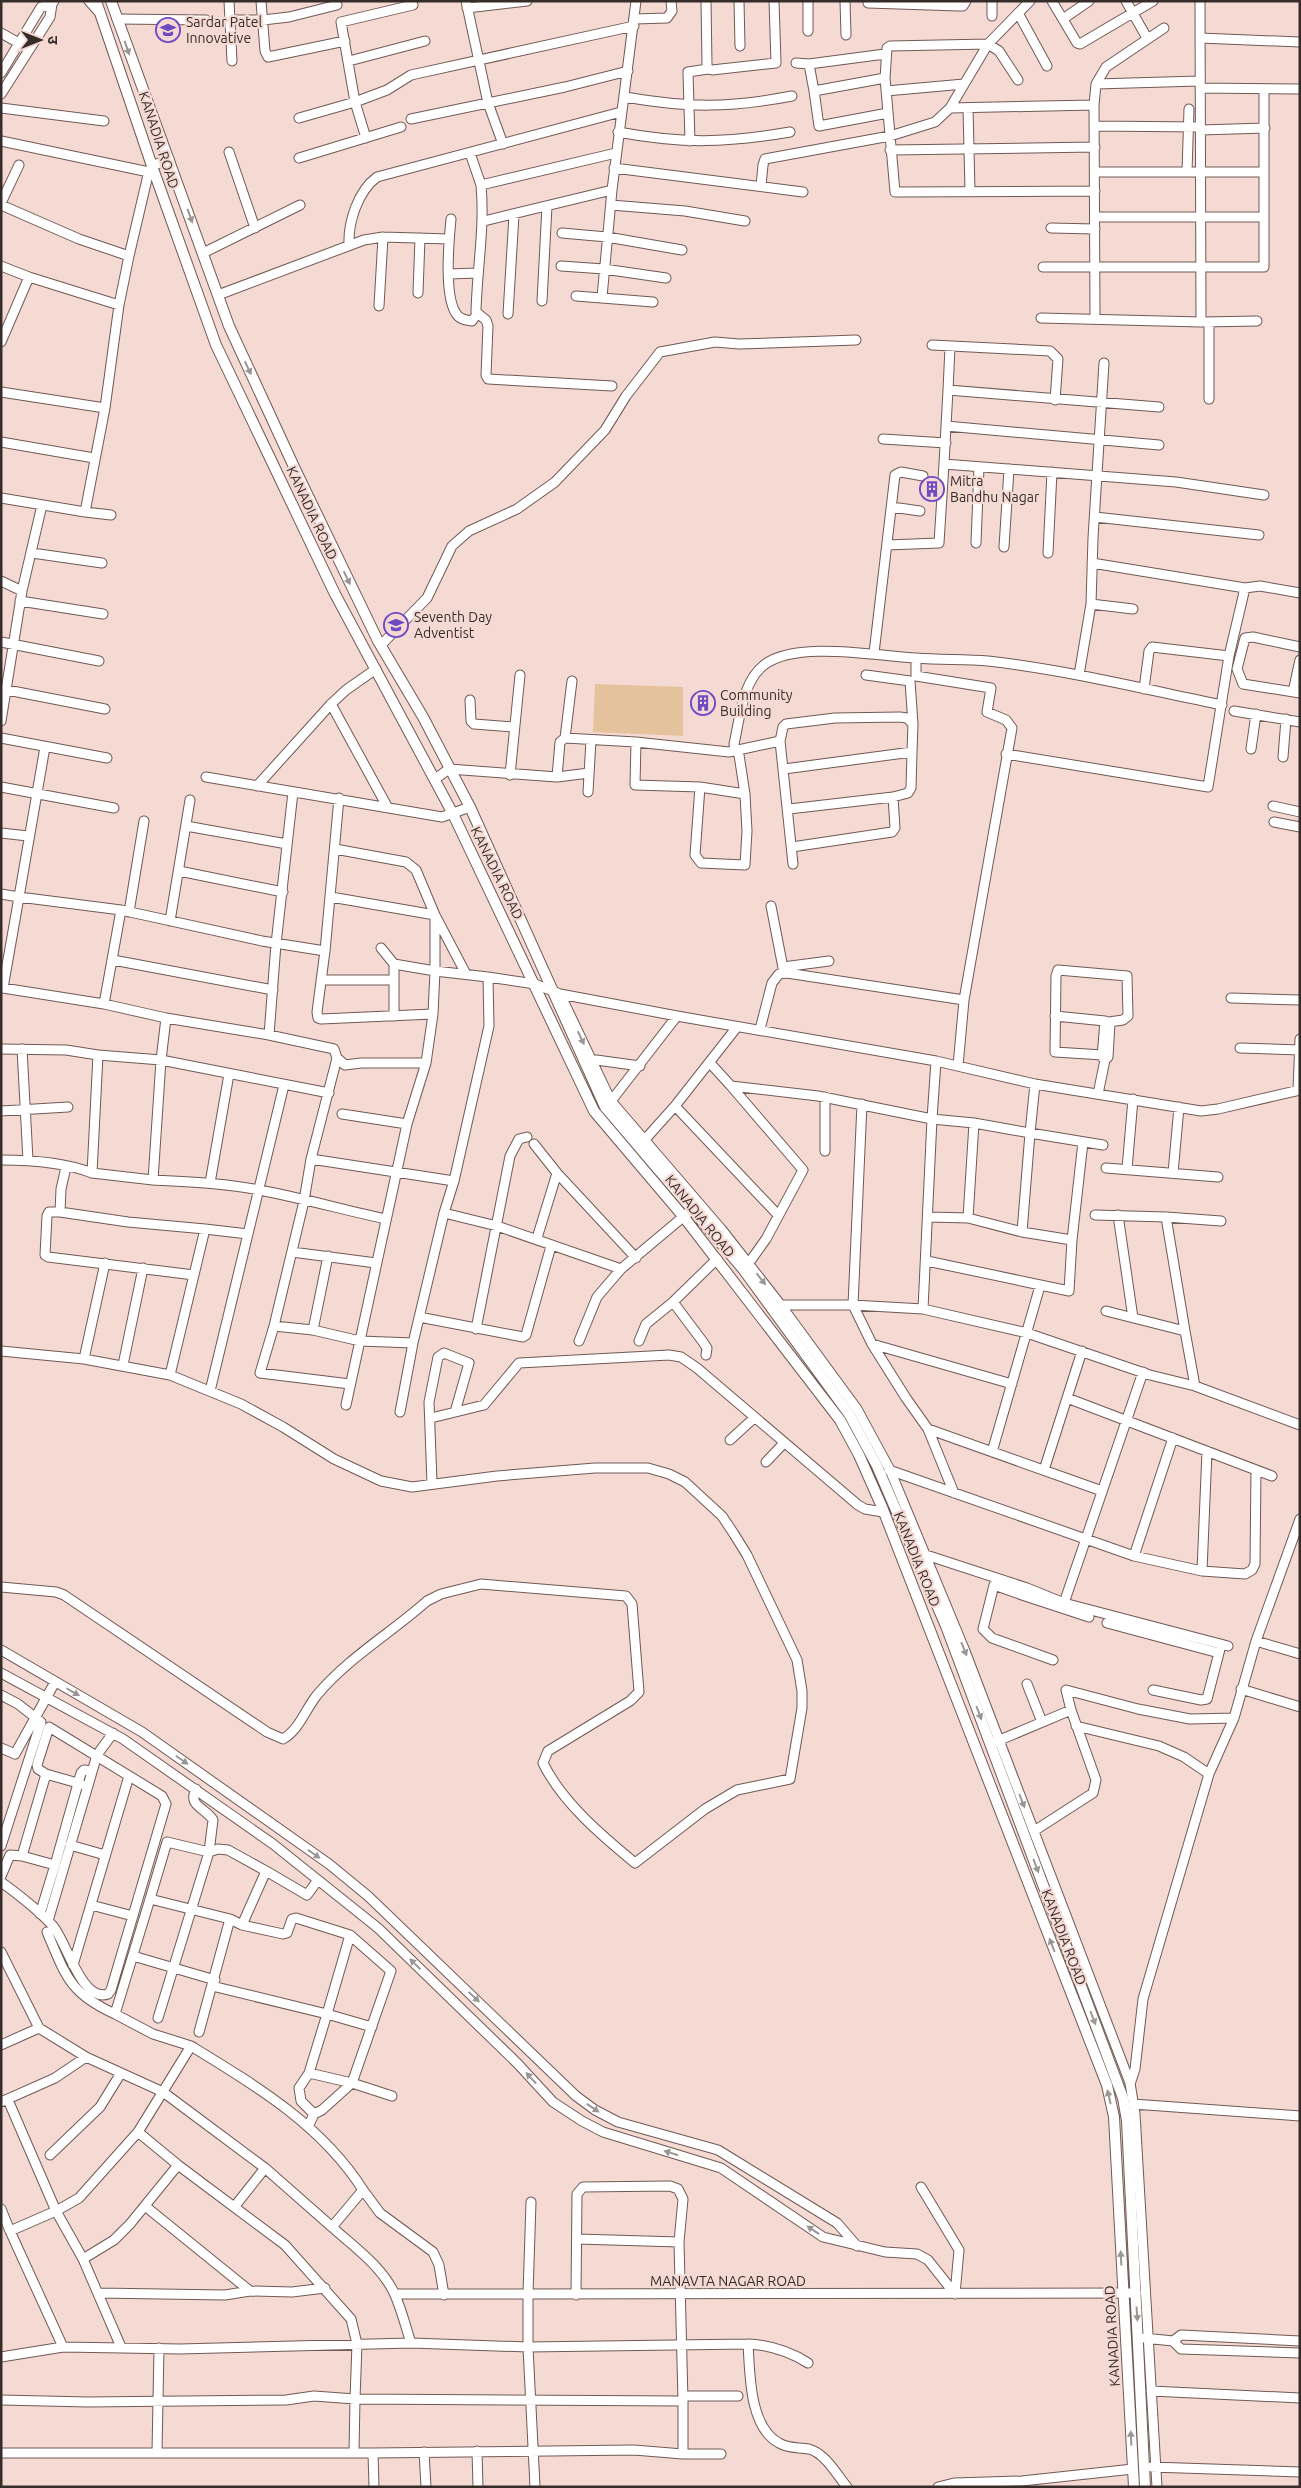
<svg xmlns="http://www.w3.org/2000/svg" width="1301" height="2488" font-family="Ubuntu,'Noto Sans Devanagari',sans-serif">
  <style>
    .green { fill: #e3c29c }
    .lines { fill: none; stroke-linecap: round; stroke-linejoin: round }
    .minor-casing { stroke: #705954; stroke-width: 11 }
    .major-casing { stroke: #705954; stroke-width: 12 }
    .minor { stroke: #fff; stroke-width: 9 }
    .major { stroke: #fff; stroke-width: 10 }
    .oneway { fill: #9a9694 }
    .labels { text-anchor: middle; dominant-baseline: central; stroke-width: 4.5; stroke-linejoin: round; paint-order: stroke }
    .poi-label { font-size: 14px; fill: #362c2a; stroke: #f5dad4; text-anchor: start }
    .street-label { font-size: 14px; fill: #362c2a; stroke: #f5dad4 }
  </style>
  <rect width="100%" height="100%" fill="#f5dad4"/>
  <path class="green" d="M595,684L683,687V736L593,732Z"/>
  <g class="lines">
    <defs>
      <path id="minor" d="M89,1L98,11
        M229,1L232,61
        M261,1L265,51L268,57L345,41
        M466,1L488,103L503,144
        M706,1L707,65L708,69L712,70L776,63L774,1
        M739,1L740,46
        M808,1V31
        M845,1L846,35
        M992,1V16
        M1030,1L988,44L890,46L887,48L885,78L895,192L1095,191
        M1052,1L1077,43L1080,44L1153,1
        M1126,1L1147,38
        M868,3L959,6H963L966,1
        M467,8L527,1
        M1018,13L1047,66
        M117,19L206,20
        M635,19L667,18L672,11L671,1
        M1063,19L1089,1
        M230,20H263L289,17L337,5
        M1,33L24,46
        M1200,38L1300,42
        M349,61L425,41
        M796,63L809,64L885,54
        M809,64L814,91L885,78
        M1,73L41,7L52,4L54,1
        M1096,84L1199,81
        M1200,88L1300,89
        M814,91L819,126L888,113
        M886,91L964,84
        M1,94L50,17L52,4
        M625,97C688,108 729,108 792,96
        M1094,105L1096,84L1106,67L1164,28
        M1,108L104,121
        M950,108L1094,105L1095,319
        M968,108L970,191
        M299,118L355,102L387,90L411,75L634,26
        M411,119L565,87L628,71
        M1095,126L1201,127
        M1201,130L1265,128
        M618,132C682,144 726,143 790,132
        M366,138L355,102L341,22L413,5
        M1,141L149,172
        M690,141L688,72L708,69
        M890,150L1095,147
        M229,152L255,228
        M470,153L481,185L616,153
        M299,158L401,127
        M614,168L803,192
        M1095,172H1264
        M1187,172L1189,109
        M481,185C485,227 477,269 476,312L486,320L488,326L486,375L488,379L612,386
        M761,186L763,165L765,159L890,136L935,122L950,108L988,44L999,51L1018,80
        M1,203L19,165
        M1,205L79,239L129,256L148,175L152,166L169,159
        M611,205L685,211L745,221
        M1095,217H1264
        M451,219C449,240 443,300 458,316C462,320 466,320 472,321L477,314
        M484,221L612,190L636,1
        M1051,228L1095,229
        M562,233L607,237L682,250
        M349,245C348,222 358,191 377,177L621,112
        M203,253L300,205
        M1,266L29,277L1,342
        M561,266L604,269L666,278
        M1043,267H1264V89
        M449,274L477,273
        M29,277L119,305
        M418,293L420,238
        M218,295L364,240L383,237L449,239
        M576,296L653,302
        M602,297L612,190
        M542,301L547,206
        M379,306L383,237
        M508,314L514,215
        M1041,318L1201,322L1200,1
        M1203,322L1257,321
        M932,345L1050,351L1058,359L1055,400
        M948,390L950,347
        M1,392L105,408L85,512L1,498
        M1209,399V322
        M105,408L119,305L129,256
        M946,426L944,464L1176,482L1264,495
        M883,439L946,443
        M1,442L94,458
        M1159,445L946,426L948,390L1159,407
        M892,507L920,511
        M85,512L111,515
        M1095,517L1259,535
        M976,543L979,467
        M887,545L939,543L944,464
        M1004,547L1009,469
        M32,553L102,563
        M1048,553L1052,472
        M1092,563L1245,588
        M1,581L22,591
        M20,601L103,614
        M1091,604L1133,609
        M1,642L99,661
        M381,645L427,598L452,546L469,531L517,509L555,482L605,430L626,396L660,352L715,342L739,344L856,340
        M1300,647L1253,637L1245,638L1237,669L1243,684L1300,693
        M874,653L895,475L901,472L923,476
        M916,658V676L991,688L987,712L1006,720L1012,728L964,1000L958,1066
        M866,675L910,681L913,724
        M1079,675L1091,604L1093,538L1104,363
        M2,689L105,709
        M1144,689L1149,651L1152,647L1229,656
        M1293,692L1300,660
        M470,700L471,721L474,724L514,727
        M331,704L388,808
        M1234,711L1300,722
        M1,721L22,591L42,505
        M1,738L107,758
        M565,738L572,681
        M636,742L635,785L700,787L745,794L739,755L735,750L734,744C740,718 742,682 764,665C795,640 878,656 916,658C940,660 964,659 988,661C1067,670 1144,689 1222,705
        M1251,749L1256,714
        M1006,754L1208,787L1229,656L1245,588L1260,586L1300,593
        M1283,757L1286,719
        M784,769L912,752L913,724L907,718L900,717L835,718L786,724L783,727L780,741L793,864
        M510,775L520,675
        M206,777L442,817L470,807
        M557,777L560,742L565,738L636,742L729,752L780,741
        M435,779L449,769L557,777L589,773
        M257,786L331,704L346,690L376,669
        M1,787L114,808
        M700,787L695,855L701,863L745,865L747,831L745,794
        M588,792L591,740
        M893,797L908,793L911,788L912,752
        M1273,806L1300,812
        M789,809L893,797L895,828L892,832L792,847
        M1274,822L1300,827
        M186,826L287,844
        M1,833L28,836
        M335,849L406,862L416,870L435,915V971L394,964
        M179,871L283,892
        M1,894L19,897L45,747
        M331,897L435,915L466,974
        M771,906L784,973
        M129,912L144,821
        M170,921L190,800
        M381,948L394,964V1016
        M325,951L339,798
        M113,960L273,990
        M783,967L829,961
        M321,980H394
        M560,994L611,1101L722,1230L780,1304L857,1409L890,1470L965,1651L1130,2083L1135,2114L1157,2487
        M1231,998L1300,1000
        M104,1004L121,910
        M1055,1016L1105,1021
        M166,1018L104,1004L3,988L19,897L121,910L262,941L325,951L317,1012L318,1018L321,1019L433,1014L435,971L488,977
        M1105,1021L1110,1023L1108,1057L1105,1060L1102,1057Z
        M760,1029L772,983L779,974L787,973L964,1000
        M269,1035L276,944L293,792
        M1240,1048L1300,1050
        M1,1049L66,1050L98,1055L92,1173C64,1162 31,1160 1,1160
        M22,1049L28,1160
        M98,1055L161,1060L329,1093
        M1103,1055L1055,1052L1056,976L1058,970L1127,976L1128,1016L1123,1020L1109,1022
        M337,1058L345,1065L361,1063H426
        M589,1059L640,1066
        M710,1063L731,1086
        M1035,1084L1030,1133L1103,1145
        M1298,1090L1300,1039
        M1098,1094L1105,1060
        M862,1104L853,1305L872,1344L906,1398L928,1429L954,1493
        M608,1105L677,1016
        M675,1106L778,1215
        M1,1111L68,1107
        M342,1114L407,1124
        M534,1144L557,1173L636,1258
        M640,1145L675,1106L737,1027
        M825,1151V1097
        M311,1159L454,1181
        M66,1167L61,1189L60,1212H49L47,1216L45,1255L48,1257L194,1275
        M1106,1168L1218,1177
        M1127,1169L1133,1099
        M92,1173L153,1180
        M1173,1173L1179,1107
        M210,1183L229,1074
        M60,1212L128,1222L205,1229L170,1375
        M444,1213L497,1226L621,1269L689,1212
        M1095,1215L1166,1217L1221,1221
        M1118,1215L1133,1318
        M929,1217L968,1218L1022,1232
        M1166,1217L1185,1331
        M968,1218L974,1123
        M386,1219C344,1210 302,1198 259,1190C224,1183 189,1182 153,1180L161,1060L166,1018L269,1035L334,1049L337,1058L311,1159L304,1201L274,1326L313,1330L360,1341L413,1343
        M205,1229L248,1234L210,1391
        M248,1234L284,1085
        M537,1238L557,1173
        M1072,1240L1083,1142
        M292,1252L376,1263
        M927,1261L1069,1291L1072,1240L1022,1232L1030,1133L974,1123L932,1119L936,1061
        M746,1267L766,1239L803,1170L731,1086L818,1096L932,1119L923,1309
        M673,1302L703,1342L707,1348L706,1355
        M776,1305H853L923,1309L1027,1333L1150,1375L1195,1386L1300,1425
        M1106,1311L1185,1331L1195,1386
        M419,1317L523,1337L526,1335L551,1246
        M274,1326L260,1373L350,1384
        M476,1329L510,1156L519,1139L527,1137
        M313,1330L328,1256
        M579,1341L597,1297L621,1269
        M639,1341L646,1324L673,1302L717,1259
        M872,1344L1012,1384
        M1,1351L84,1359L170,1375L241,1404L283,1427L334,1459L381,1481L412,1487L497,1476L595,1468H648L669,1474L685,1482L722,1516L734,1534L747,1555L797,1660L802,1691V1708L790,1779L737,1790L705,1809L635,1863C601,1835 562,1802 543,1763L548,1751L630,1701L639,1692L632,1604L626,1596L481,1584L441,1594L427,1601C391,1633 348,1658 317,1695C305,1710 299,1730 283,1739L267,1732L64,1595L56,1592L1,1587
        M84,1359L105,1263
        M123,1365L143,1268
        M1067,1398L1272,1476
        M346,1405L407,1124L426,1063L433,1014
        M400,1412L413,1343L444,1213L454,1181L489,1026L488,977L535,984L560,994L677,1016L936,1061L1035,1084L1201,1111L1218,1109L1300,1090
        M431,1418L484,1405L519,1363L669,1355L681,1357L697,1368L858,1505L865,1509L883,1512
        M928,1429L1102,1491
        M730,1440L754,1418
        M992,1452L1040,1286
        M766,1462L784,1443
        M889,1470L1134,1556L1202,1571L1245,1574L1252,1570L1255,1564L1256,1470
        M1044,1470L1082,1351
        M432,1483L429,1402L438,1357L444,1353L469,1363L455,1412
        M920,1553L1027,1588L1064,1603L1228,1646
        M1134,1556L1173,1438
        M1202,1571L1207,1451
        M1027,1588L1025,1596L994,1585L983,1629L992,1638L1053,1660
        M1025,1596L1089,1617
        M1064,1603L1143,1372
        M1107,1623L1219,1653
        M1256,1641L1300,1654
        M1,1650L142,1732L329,1864L368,1896L576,2096L595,2110L618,2122L718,2150L837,2223L857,2246
        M1,1673L123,1739L273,1844L378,1928L517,2063L553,2102L582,2121L603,2132L721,2168L823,2237L885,2252L917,2254L928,2260L955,2294
        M1027,1684L1042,1722
        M1241,1689L1300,1707
        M1153,1690L1201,1700L1207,1699L1220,1649
        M1,1695L18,1704L41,1722L1,1846
        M1076,1726L1159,1746L1184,1757L1209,1774
        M995,1742L1071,1710
        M1,1748L15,1754L55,1682
        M1034,1831L1093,1793L1096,1780L1071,1710L1066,1690L1138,1709L1190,1719L1234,1718
        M70,1845L105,1855
        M55,1865L81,1773L84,1770L92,1771
        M266,1871L307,1895L318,1880
        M1,1876L10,1855L22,1856
        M1,1882C19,1895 37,1909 52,1925C66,1939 81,2003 108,1994L111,1990L166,1804L162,1796L49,1727L37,1765L38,1769L46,1774L88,1786
        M150,1899L167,1842L209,1852L218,1849L228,1850L266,1871L242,1925L230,1919
        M91,1905L133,1916
        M40,1914L55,1865L22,1856L46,1774
        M48,1921L97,1755L113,1733
        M47,1932C66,1976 69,1993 115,2014
        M1,1952L39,2028L1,2045
        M133,1956L215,1980
        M73,1965L129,1776
        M212,1986L327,2014L350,1935L296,1918L292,1919L287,1933L283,1934L242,1925
        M158,2018L209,1852L213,1820C206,1808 187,1806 196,1789
        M39,2028L86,2057
        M191,2046L153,2034L115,2014L150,1899L230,1919L199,2032
        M309,2073L352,2083L392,2096
        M1130,2084L1135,2069L1143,1999L1209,1774L1234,1718L1256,1641L1300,1519
        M8,2100L56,2211L10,2231L63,2347
        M1,2102L55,2078L86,2057L163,2092L265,2168
        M1133,2104L1300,2116
        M314,2114L322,2110L352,2083L391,1971L350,1935
        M308,2127L314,2114L301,2101L299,2088L309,2073L327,2014L372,2027
        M50,2155L100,2107L121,2073
        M178,2165L285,2245L351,2319L357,2344L355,2399L683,2401L679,2242L683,2199L678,2189L670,2186L583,2187L577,2194L576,2295
        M921,2187L959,2250L955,2294
        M363,2190L380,2213L433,2252L439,2265L444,2295
        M145,2206L250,2291
        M235,2206L265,2168L332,2227
        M1,2209L10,2231
        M577,2239L679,2242
        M83,2259L56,2211L79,2198L138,2132
        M98,2293L225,2295L250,2291L292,2292L325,2288
        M395,2294H528L531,2202
        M1144,2338L1173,2341
        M1300,2341L1181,2335L1173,2341L1181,2349L1300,2353
        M411,2343L528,2347L535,2487
        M748,2344C750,2373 749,2427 779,2443C789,2449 798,2447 809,2449C825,2453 837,2475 847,2487
        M1,2357L63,2347L180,2349L411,2343C406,2328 402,2311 395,2295C383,2267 354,2247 332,2227L363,2190C322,2125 255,2085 191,2046L138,2132L178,2165L130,2224L114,2240L83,2259L121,2347
        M808,2363C789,2351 770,2345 748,2344L528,2347V2294L1136,2293
        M1151,2391L1300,2398
        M683,2396H738
        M1,2400L88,2402L286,2400L314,2396L355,2399L354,2452
        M477,2451L478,2487
        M157,2452L159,2348
        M424,2452L426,2487
        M1,2453H373L634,2450L683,2454V2401
        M373,2453L374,2487
        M683,2454H721
        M1151,2467L1300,2472
        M938,2487L954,2483L1022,2481L1133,2469"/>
      <path id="major" d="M96,1L152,166L216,345L335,594L453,814L594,1111L683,1216L840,1420L859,1455L882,1507L1107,2085L1114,2117L1134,2487
        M111,1L229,326L295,469L378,641L423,717L470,807L605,1107L743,1269L849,1414L877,1466L946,1626L1123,2098L1127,2121L1145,2487"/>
    </defs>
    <use href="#minor" class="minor-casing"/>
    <use href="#major" class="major-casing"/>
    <use href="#minor" class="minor"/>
    <use href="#major" class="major"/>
  </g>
  <defs><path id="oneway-solid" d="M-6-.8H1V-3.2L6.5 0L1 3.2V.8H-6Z" transform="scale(1.25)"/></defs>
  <g class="oneway">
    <use href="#oneway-solid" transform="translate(127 48) rotate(71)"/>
    <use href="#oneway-solid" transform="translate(190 216) rotate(70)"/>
    <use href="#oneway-solid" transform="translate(248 368) rotate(65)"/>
    <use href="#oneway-solid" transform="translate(347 578) rotate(64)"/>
    <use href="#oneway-solid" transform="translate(581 1038) rotate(65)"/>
    <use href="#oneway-solid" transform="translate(761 1279) rotate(52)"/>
    <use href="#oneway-solid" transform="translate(964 1649) rotate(68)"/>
    <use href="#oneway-solid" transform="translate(73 1692) rotate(30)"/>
    <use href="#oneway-solid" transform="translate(979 1713) rotate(69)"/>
    <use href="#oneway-solid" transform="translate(182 1760) rotate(35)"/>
    <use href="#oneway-solid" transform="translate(1022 1801) rotate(69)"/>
    <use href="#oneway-solid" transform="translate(314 1854) rotate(35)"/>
    <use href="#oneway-solid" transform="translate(1036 1866) rotate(69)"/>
    <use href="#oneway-solid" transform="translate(1052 1945) rotate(-111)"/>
    <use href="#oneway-solid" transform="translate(415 1964) rotate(-136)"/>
    <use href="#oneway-solid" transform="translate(474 1997) rotate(43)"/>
    <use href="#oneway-solid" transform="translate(1093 2018) rotate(69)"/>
    <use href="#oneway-solid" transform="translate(531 2078) rotate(-133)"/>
    <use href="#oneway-solid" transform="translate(1109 2097) rotate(-103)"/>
    <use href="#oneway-solid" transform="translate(593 2108) rotate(34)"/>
    <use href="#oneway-solid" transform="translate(671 2153) rotate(-163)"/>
    <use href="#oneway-solid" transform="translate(813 2230) rotate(-146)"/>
    <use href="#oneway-solid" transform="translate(1121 2258) rotate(-93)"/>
    <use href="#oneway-solid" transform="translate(1137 2314) rotate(86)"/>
    <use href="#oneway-solid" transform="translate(1131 2438) rotate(-93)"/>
  </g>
  <defs>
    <symbol id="school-ring" viewBox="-11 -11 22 22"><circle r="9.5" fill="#f5dad4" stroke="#704ac2" stroke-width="1.5"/><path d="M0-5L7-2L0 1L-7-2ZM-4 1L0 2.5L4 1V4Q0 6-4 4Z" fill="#704ac2"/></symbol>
    <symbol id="building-ring" viewBox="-11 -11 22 22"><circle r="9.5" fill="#f5dad4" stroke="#704ac2" stroke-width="1.5"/><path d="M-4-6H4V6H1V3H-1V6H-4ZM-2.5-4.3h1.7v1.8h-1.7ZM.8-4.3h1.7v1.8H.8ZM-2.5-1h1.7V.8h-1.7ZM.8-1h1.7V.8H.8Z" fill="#704ac2"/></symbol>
  </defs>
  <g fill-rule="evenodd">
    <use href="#school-ring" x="154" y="16" width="28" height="28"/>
    <use href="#building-ring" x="918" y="475" width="28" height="28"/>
    <use href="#school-ring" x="382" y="611" width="28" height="28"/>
    <use href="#building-ring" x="689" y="689" width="28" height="28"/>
  </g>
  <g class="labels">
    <g class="poi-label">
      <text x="186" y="22">Sardar Patel<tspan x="186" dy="16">Innovative</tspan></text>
      <text x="950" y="481">Mitra<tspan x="950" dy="16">Bandhu Nagar</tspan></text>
      <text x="414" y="617">Seventh Day<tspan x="414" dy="16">Adventist</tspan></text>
      <text x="720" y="695">Community<tspan x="720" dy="16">Building</tspan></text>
    </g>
    <g class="street-label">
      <text transform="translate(159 140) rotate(72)">KANADIA ROAD</text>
      <text transform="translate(312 513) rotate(65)">KANADIA ROAD</text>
      <text transform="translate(497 873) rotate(64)">KANADIA ROAD</text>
      <text transform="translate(700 1216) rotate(51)">KANADIA ROAD</text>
      <text transform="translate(917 1559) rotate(68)">KANADIA ROAD</text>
      <text transform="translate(1064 1937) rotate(69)">KANADIA ROAD</text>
      <text x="728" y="2281">MANAVTA NAGAR ROAD</text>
      <text transform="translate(1112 2336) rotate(-93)">KANADIA ROAD</text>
    </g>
  </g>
  <rect width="1301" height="2488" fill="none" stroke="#362c2a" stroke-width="5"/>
  <g transform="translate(40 40) rotate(90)" stroke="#f5dad4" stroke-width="4" paint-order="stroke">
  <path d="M0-4L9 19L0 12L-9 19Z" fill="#362c2a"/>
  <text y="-8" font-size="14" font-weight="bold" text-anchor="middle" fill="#362c2a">उ</text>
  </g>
</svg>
